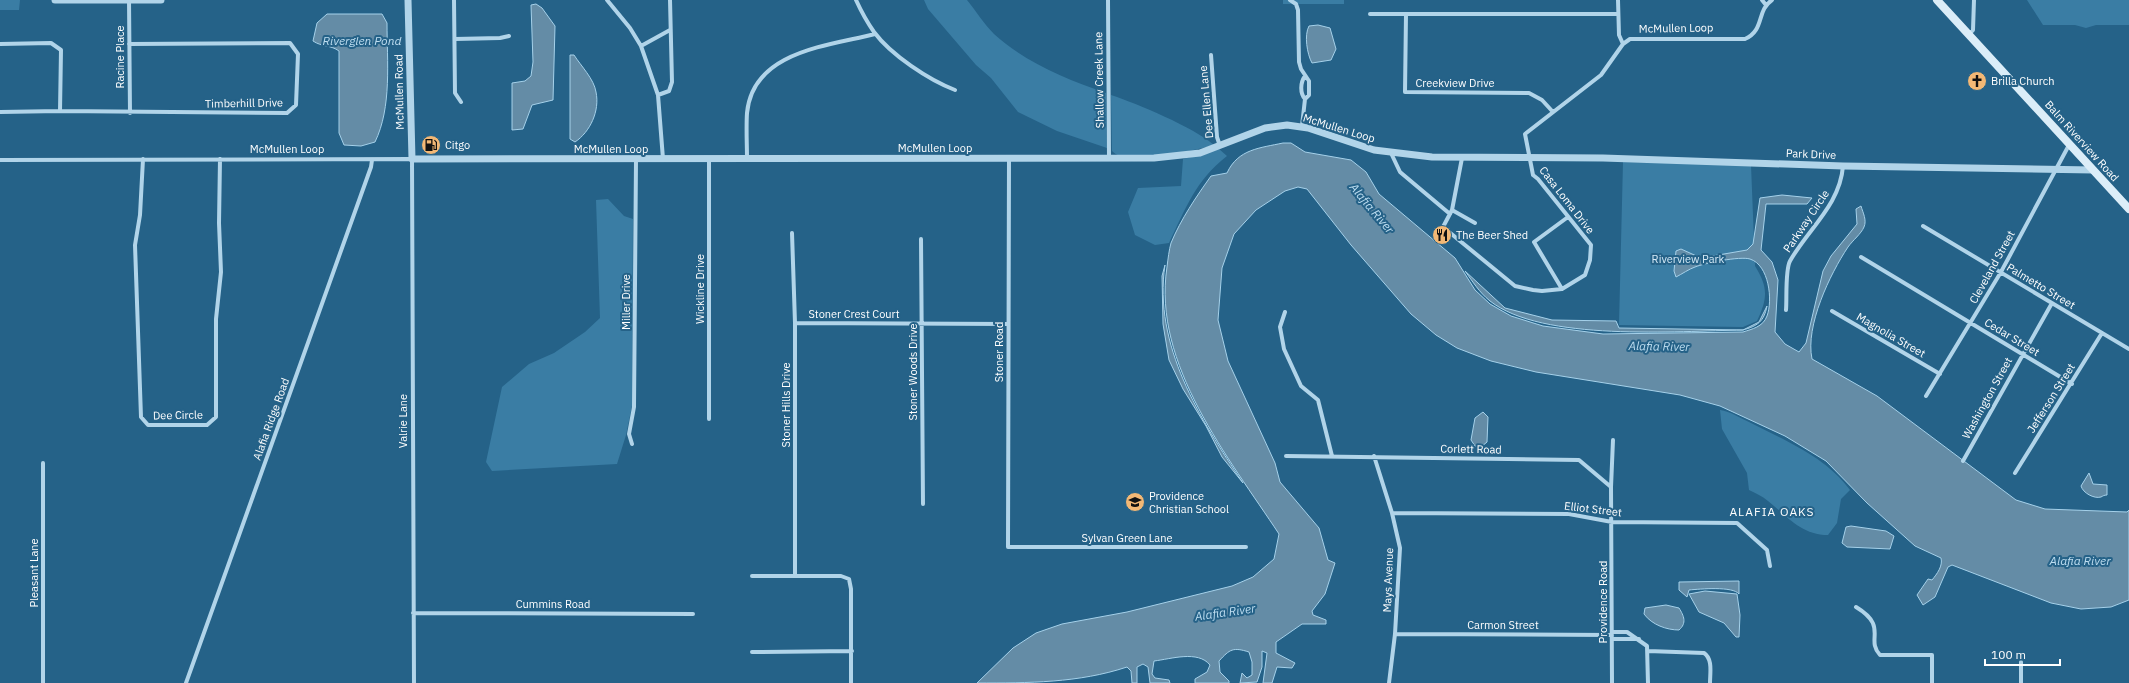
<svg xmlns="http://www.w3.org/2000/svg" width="2129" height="683" font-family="'IBM Plex Sans',sans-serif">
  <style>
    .green { fill: #3a7da4 }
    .water { fill: #648ca6; stroke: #a5d1ea }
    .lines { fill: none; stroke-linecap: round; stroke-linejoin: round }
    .minor { stroke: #b1d4e9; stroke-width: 4 }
    .tertiary { stroke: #b1d4e9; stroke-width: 7 }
    .secondary { stroke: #dbedf8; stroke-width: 8 }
    .labels { text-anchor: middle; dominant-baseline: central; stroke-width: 4; stroke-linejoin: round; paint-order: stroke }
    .street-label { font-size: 11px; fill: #fff; stroke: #256288 }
    .poi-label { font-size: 11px; fill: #fff; stroke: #256288; text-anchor: start }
    .park-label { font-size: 11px; fill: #d5eaf7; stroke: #256288 }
    .water-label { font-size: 12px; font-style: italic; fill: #bdddf0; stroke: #256288 }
    .neighbourhood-label { font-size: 12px; letter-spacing: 1px; fill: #fff; stroke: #256288 }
  </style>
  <rect width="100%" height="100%" fill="#256288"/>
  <path class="green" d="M0,0H20L19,10H0Z
    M924,0H967C976,11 984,24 994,34C1026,63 1066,79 1106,93L1107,148L1057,131L1018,112L991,78L976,65L928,9Z
    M1283,0H1344V4H1283Z
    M2027,0H2129V25H2096L2086,28L2075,25H2043Z
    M1111,95C1138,104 1193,127 1214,145C1195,151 1140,160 1120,156C1117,155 1114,153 1112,151Z
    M1219,149L1227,156C1195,181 1186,208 1169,243L1155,245L1135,235L1128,212L1138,188L1181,186L1183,159Z
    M1623,162L1751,165L1755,266C1768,287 1768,298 1757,321L1743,327L1619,325Z
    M608,199L624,216L633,219L632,406L626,435L617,464L492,471L486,462L502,387L529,364L554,353L585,332L600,318L596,200Z
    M1720,410C1730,411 1742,419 1751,423C1786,441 1826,457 1850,490L1841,499L1837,523L1828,535C1801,535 1787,516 1768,501C1762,496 1755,493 1749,490L1747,473L1722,429Z"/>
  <path class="water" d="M536,4L542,8L555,26L553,100L532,105L523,129L512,130V83L525,81L531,76L533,62L531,5Z
    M327,14H382L387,23C387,61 392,107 375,142L361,146L344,145L339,133V51C331,45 322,47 313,41L317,23Z
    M1318,25L1330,28L1336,49L1331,60L1312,63C1307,54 1304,35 1309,26Z
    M570,55H574C581,66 594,79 596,92C600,111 590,132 575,142L570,139Z
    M1283,143H1291L1305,152L1351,160L1366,172L1379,194L1455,258L1475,290L1490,304L1511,316L1543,326L1603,334L1743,332C1752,329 1763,327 1767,316C1773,300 1769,265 1750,259C1740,256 1705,263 1695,267C1689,269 1682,274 1676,277L1674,271L1676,251L1681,249L1701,258L1747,250L1753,244L1760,198L1782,195L1812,198L1807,204H1766L1761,250L1772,262L1778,280L1775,332L1785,344L1799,352L1806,343L1823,271L1831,256L1857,224L1856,209L1861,206C1863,213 1867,220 1864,227C1861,234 1853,240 1848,247C1830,274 1805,326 1812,359L1877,396L2016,500L2045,509L2127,512L2129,510V600L2111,607L2081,609L2051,603L1952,565L1948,567L1935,597L1923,605L1917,595L1928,579L1932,580C1937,574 1943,566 1941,558L1915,546L1867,503L1826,461L1785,436L1720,406L1680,395L1536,372L1491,361L1457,348L1436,335L1411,314L1351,245L1307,189L1298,187L1285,191L1256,210L1234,234L1222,268L1218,320L1228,361L1275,463L1280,482L1319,528L1328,560L1335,563L1325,594L1312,611L1313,615L1326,620V624H1302L1276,642V653L1295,663L1292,668L1277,667L1272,683H1263L1267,653L1262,651V667L1257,682L1240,683L1242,673L1247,678L1252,675V662L1249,652C1233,647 1230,649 1219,661L1220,672L1229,681V683H1195V679L1207,672L1210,665C1198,650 1171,659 1154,661L1152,674L1155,678L1169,680L1170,683H1150L1148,667L1143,664L1137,667V683H1132L1131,671L1127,667C1079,683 1028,683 977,683L1013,648L1036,633L1062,624L1127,612L1232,586L1253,577L1274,559L1279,534C1229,458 1152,364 1167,267C1168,259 1169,250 1171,243C1181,219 1196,197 1211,176L1227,173C1238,149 1260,148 1283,143Z
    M1165,265C1153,345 1200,419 1243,483L1222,457L1206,426L1183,389L1169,360L1163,324L1162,276Z
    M1465,271L1505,308L1552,320L1616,321L1619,328L1743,330L1759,322L1767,306C1764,322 1757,326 1743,330C1678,331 1542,342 1490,301C1479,292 1473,282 1465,271Z
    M1483,412L1488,417L1487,442L1481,447L1475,446L1471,440L1475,418Z
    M2089,473L2093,484L2107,485V495C2104,495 2103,496 2101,497C2094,499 2083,493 2081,486Z
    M1851,526L1886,531L1894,536L1890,549L1847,547L1842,543L1846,527Z
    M1739,581V594C1733,586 1700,589 1689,590L1687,597L1679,590V582Z
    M1705,591L1737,594L1740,615L1739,637H1736L1724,623L1699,612L1689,594Z
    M1666,605L1679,608C1684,616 1687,623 1679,630C1667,630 1652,625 1644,614L1645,608Z"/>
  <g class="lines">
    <path class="minor" d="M129,0L130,113
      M454,0L455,93L461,102
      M607,0L630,28L641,46L658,95L663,159
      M856,0C861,11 867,22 874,32C891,55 929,80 955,90
      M1108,0L1109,158
      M1290,0L1296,4L1298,10L1299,62L1301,69L1309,81V95L1305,99L1302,126
      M1618,0L1619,35L1623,44
      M1762,0L1766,5
      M1370,14H1618
      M1406,14L1405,92L1529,93L1542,100L1553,112
      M1969,34L1973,30L1974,0
      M455,39L500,38L509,36
      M0,44L51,43L61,50L60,111L0,112
      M641,46L670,30
      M1211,55L1217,137L1220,146
      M1305,76C1300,83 1300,93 1305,99
      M658,95L669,91L672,82L670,0
      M60,111L287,113L296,105L298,54L290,43L129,44
      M1391,153L1400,172L1450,214
      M1009,158L1008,547H1246
      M1462,158L1452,210L1443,227L1515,286L1533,290L1542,291L1562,289L1585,275L1590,260L1591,245L1538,179L1533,175L1525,134L1601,75L1623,44L1630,39H1745C1765,30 1756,11 1772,0
      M143,159L140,215L135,245L141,417L148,425H207L216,417V319L221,272L219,223L220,159
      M709,159V419
      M747,159C747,144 746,128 747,113C753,51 828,46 875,34
      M0,160L412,159L414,683
      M1452,210L1475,223
      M1923,226L2129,349
      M792,233L795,323V576
      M921,239L923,504
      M1861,257L2072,384
      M1562,289L1534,242L1568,217
      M1786,310C1787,299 1785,270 1790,261C1808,229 1840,205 1843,166
      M1832,311L1940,374
      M1285,312L1280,327L1284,349L1301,386L1318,400L1332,456
      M795,323L1008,324
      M1926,396L2001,272L2069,145
      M632,444L629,434L634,407L636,160
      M1286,456L1579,460L1611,487L1612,683
      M1374,456L1392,513L1400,548L1395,634L1389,683
      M1963,461L2052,303
      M2015,473L2102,333
      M1611,487L1613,440
      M1392,513L1569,514L1612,522L1737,523L1767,550L1770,566
      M752,576H841L849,579L851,589V683
      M1856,607C1889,627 1865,639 1880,655H1932V683
      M413,613L693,614
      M1612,632H1627L1647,646L1648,683
      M1395,634L1612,635
      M1612,639H1639
      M1648,651L1704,653C1713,659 1710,673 1710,683
      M752,652L852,651
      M2021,662V683
      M43,683V463
      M186,683L371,167L372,160"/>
    <path class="tertiary" d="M55,0H161
      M408,0L412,159L1154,158L1200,153L1265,128L1287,125L1308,128L1374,150L1432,157L1603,158L1843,166L2093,170"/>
    <path class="secondary" d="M1937,0L2129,209"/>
  </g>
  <defs>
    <symbol id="church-disc" viewBox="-11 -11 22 22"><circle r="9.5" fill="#f3b875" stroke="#256288"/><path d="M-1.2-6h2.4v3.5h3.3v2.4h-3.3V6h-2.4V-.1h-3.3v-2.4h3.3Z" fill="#111"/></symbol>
    <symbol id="fuel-disc" viewBox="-11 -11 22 22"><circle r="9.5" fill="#f3b875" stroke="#256288"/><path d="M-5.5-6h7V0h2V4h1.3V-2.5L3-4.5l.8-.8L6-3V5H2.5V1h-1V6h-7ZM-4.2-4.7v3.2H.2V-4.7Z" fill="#111"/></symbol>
    <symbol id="restaurant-disc" viewBox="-11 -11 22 22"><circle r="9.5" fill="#f3b875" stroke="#256288"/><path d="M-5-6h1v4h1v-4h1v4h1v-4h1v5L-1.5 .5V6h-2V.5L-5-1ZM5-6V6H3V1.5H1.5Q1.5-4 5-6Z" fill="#111"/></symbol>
    <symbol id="school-disc" viewBox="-11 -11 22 22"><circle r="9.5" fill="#f3b875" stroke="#256288"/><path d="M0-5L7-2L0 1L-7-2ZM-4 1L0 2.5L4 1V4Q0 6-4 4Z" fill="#111"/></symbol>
  </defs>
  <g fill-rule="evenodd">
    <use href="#church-disc" x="1966" y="70" width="22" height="22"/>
    <use href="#fuel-disc" x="420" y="134" width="22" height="22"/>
    <use href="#restaurant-disc" x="1431" y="224" width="22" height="22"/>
    <use href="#school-disc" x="1124" y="491" width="22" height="22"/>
  </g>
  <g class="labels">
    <g class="street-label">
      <text transform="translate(1676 28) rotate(-1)">McMullen Loop</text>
      <text transform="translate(120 57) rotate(-90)">Racine Place</text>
      <text transform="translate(1099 80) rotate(-91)">Shallow Creek Lane</text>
      <text x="1455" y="83">Creekview Drive</text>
      <text transform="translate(399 92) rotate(-91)">McMullen Road</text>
      <text transform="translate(1206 102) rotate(-95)">Dee Ellen Lane</text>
      <text transform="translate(244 103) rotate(-1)">Timberhill Drive</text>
      <text transform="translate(1339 128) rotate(17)">McMullen Loop</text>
      <text transform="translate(2082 141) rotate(48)">Balm Riverview Road</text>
      <text x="935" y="148">McMullen Loop</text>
      <text x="287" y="149">McMullen Loop</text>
      <text x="611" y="149">McMullen Loop</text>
      <text transform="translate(1811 154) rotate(2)">Park Drive</text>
      <text transform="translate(1567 200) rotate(52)">Casa Loma Drive</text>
      <text transform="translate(1806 221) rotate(-56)">Parkway Circle</text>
      <text transform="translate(1992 267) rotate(-61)">Cleveland Street</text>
      <text transform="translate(2041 286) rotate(31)">Palmetto Street</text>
      <text transform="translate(700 289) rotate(-90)">Wickline Drive</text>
      <text transform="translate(626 302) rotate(-90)">Miller Drive</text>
      <text x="854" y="314">Stoner Crest Court</text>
      <text transform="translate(1891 335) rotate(30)">Magnolia Street</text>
      <text transform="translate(2012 337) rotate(31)">Cedar Street</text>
      <text transform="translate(999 352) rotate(-90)">Stoner Road</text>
      <text transform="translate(913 372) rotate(-90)">Stoner Woods Drive</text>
      <text transform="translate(1987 398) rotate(-61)">Washington Street</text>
      <text transform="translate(2051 398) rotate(-58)">Jefferson Street</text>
      <text transform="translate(786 405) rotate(-90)">Stoner Hills Drive</text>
      <text transform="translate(178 415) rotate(-1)">Dee Circle</text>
      <text transform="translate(271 419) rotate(-70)">Alafia Ridge Road</text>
      <text transform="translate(403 421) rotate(-90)">Valrie Lane</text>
      <text transform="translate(1471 449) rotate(1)">Corlett Road</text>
      <text transform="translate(1593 509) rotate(7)">Elliot Street</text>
      <text x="1127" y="538">Sylvan Green Lane</text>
      <text transform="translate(34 573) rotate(-90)">Pleasant Lane</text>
      <text transform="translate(1388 580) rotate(-88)">Mays Avenue</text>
      <text transform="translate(1603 602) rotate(-90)">Providence Road</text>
      <text x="553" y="604">Cummins Road</text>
      <text x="1503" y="625">Carmon Street</text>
    </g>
    <g class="poi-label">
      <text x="1991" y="81">Brilla Church</text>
      <text x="445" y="145">Citgo</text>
      <text x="1456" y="235">The Beer Shed</text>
      <text x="1149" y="496">Providence<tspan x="1149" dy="13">Christian School</tspan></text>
    </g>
    <g class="park-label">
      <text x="1688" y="259">Riverview Park</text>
    </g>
    <g class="water-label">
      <text x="362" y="40">Riverglen Pond</text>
      <text transform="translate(1372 208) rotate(50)">Alafia River</text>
      <text transform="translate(1659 346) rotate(1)">Alafia River</text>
      <text x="2080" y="560">Alafia River</text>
      <text transform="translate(1225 612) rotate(-8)">Alafia River</text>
    </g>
    <g class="neighbourhood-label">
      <text x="1772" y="511">ALAFIA OAKS</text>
    </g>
  </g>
  <path d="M1985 659v6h75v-6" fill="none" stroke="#ffffff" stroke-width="2"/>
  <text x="1991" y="659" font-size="12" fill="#ffffff" stroke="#256288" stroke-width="3" paint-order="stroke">100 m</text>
</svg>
